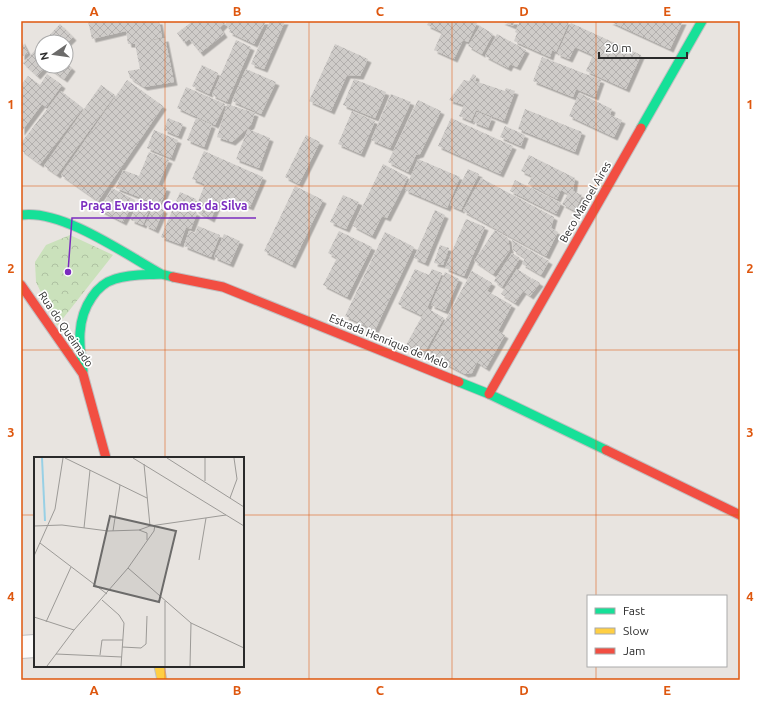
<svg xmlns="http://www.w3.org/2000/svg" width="761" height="701" font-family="Ubuntu,sans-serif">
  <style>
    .park { fill: url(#park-crowns) }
    .building { fill: url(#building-cross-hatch); filter: url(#shadow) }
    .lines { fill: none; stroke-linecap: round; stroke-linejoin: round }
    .street-casing { stroke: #c1c0c1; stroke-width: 24 }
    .fast-casing { stroke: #c1c0c1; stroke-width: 11 }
    .slow-casing { stroke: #c1c0c1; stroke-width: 11 }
    .jam-casing { stroke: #c1c0c1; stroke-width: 11 }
    .street { stroke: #fcfbfa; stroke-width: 22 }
    .fast { stroke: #16e098; stroke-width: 9 }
    .slow { stroke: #ffcf43; stroke-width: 9 }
    .jam { stroke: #f24e42; stroke-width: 9 }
    .grid { fill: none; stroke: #de570e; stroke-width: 1; stroke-opacity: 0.55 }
    .labels { text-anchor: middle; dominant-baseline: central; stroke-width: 3.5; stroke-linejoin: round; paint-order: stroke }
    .street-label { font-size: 11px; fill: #2a2a2a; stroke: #fff }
    .inset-river { fill: none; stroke: #98d0e5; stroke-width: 2 }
    .inset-road { fill: none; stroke: #9c9a97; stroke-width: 1 }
    .view { fill: #6c6b6a; fill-opacity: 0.15; stroke: #6c6b6a; stroke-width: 2 }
    .inset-edge { fill: none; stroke: #2a2a2a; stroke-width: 2 }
    .leader { fill: none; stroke: #7b2cbf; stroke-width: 1.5 }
    .callout-dot { fill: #7b2cbf; stroke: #fff; stroke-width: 1.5 }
    .callout-label { font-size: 12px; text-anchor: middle; font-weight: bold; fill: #7b2cbf; stroke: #fff; stroke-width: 3.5; stroke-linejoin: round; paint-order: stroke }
    .neatline { fill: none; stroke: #de570e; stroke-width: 1.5 }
    .grid-label { font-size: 13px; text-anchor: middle; font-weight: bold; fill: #de570e }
  </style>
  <defs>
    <pattern id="park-crowns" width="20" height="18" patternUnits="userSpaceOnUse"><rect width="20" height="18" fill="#cae1bb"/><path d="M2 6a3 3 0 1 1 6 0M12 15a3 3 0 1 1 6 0" fill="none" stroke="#aec1a1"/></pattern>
    <pattern id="building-cross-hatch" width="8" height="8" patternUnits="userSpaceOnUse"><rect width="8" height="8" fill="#cfccc9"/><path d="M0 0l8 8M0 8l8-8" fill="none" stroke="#b2afad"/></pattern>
    <filter id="shadow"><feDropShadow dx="3.5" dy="3.5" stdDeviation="0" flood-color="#0004"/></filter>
  </defs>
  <rect width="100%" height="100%" fill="#e8e4e0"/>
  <path class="park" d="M70,235L113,255L57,326L36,282L35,262L46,245Z"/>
  <path class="building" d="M88,21H159L162,37L140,43L165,38L174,82L144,87L130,78L128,71L140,69L135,44H128L126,31L92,39Z
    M193,21H224L225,23L220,28L224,34L200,53L189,39L184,43L177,33Z
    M227,21H266L254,44L229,32L231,28L225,25Z
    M270,21H285L264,69L251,64Z
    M429,21H472L477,23L468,42L463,40L454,59L434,50L442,32L427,25Z
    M501,21H515L513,26Z
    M520,21H568L569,22L556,52L552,50L550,57L514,41L517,33L515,32Z
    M609,21H683L670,49Z
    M571,23L641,55L626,89L586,71L593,55L575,47L569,59L557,54Z
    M60,24L73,37L66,44V42H43Z
    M480,26L493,34L482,54L468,46Z
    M497,34L526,50L517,67L510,64L508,68L485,56Z
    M21,40L28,53L21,57Z
    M236,40L251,47L227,102L212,95Z
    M42,43V66H46L37,76L23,63Z
    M335,44L368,59L360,76L347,75L331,111L309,101Z
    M542,57L601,80L595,97L576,89L573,97L533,81Z
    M66,63L72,68L64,79L50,69L52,66H66Z
    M202,65L218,73L209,94L192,86Z
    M246,69L276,82L261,114L232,101Z
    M47,74L62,85L46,107L42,104L21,132V85L28,76L40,85Z
    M473,74L476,76L475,81L505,91L506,88L515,91L504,121L476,110L471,121L459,116L464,105L449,100L464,80L469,81Z
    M354,79L386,92L375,118L343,105Z
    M127,80L163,106L98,201L61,175Z
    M101,85L115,95L57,175L44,166Z
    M186,87L225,104L215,125L177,108Z
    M61,91L83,108L40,164L21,150V143Z
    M579,93L612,109L610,115L622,120L614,137L569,116Z
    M391,94L411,102L390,148L371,140Z
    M418,100L441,111L420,154L416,155L408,172L388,162Z
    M227,104L255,113L251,125L232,142L217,137Z
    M525,109L582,132L575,152L518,129Z
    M352,111L375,121L361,154L338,144Z
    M477,112L492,118L488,128L473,122Z
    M168,118L183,124L178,136L164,130Z
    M196,118L212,125L204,147L187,140Z
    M451,118L513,146L500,174L438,146Z
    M505,126L525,135L521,146L500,137Z
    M248,129L270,138L259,168L236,159Z
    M154,130L178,140L171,158L147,148Z
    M306,135L320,142L299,184L285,177Z
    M204,151L263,177L250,207L232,200L227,205L219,201L211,219L200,213L195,209L205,184L192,179Z
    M149,152L169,160L158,185L167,188L160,205L116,188L123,170L139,176Z
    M529,155L575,178L573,191L582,195L575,211L562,204L568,194L561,190L557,199L528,184L532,176L521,171Z
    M418,159L460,177L447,208L405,190Z
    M383,164L408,177L387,218L382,216L372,236L353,226Z
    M468,169L479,174L461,210L450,205Z
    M481,178L554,217L551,228L558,232L546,256L463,211Z
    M515,180L561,203L556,214L510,191Z
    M295,186L323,200L292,265L264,251Z
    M112,188L135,200L123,222L100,210Z
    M180,192L196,199L191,210L197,213L191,229L186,227L180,244L161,237Z
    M343,195L359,202L346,229L330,222Z
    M138,200L151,205L143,225L131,220Z
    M154,205L164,210L155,230L145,225Z
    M435,210L445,215L425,263L414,258Z
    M466,219L485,227L464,276L445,268Z
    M198,226L220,235L211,257L184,246L189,231L195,233Z
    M495,230L508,238L510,250L493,274L474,261Z
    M339,231L372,247L347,297L323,285L337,258L328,253Z
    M385,232L414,247L375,330L345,316Z
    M224,234L240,241L230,264L214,257Z
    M512,240L549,261L541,275L522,264L525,258L513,250Z
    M440,245L449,248L443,265L434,263Z
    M512,253L520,258L502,287L494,281Z
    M415,269L429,275L432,269L442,273L427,308L444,318L423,355L406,345L426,309L421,315L398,304Z
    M517,269L531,278L526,287L532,278L540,283L530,296L523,291L515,303L501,294Z
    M472,271L492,283L487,291L512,305L498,331L505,335L486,368L477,362L472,373L465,374L427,354Z
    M445,272L459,279L445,311L431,305Z"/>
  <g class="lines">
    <defs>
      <path id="street" d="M21,647L35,646"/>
      <path id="fast" d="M641,128L702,21
        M21,215C62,209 125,254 161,274L173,277
        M83,371C79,345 76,320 92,297C98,288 105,282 115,279C130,274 146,275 161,274
        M459,382L489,394L606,450"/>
      <path id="slow" d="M159,666L162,680"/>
      <path id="jam" d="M173,277L223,287L459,382
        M21,285L83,374L106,458
        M489,394L641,128
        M606,450L740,515"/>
    </defs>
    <use href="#street" class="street-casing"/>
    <use href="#fast" class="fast-casing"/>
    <use href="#slow" class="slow-casing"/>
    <use href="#jam" class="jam-casing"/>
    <use href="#street" class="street"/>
    <use href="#fast" class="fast"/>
    <use href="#slow" class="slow"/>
    <use href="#jam" class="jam"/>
  </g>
  <path class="grid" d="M165,21V458M309,21V680M452,21V680M596,21V596M21,186H740M21,350H740M21,515H35M243,515H740M165,666V680M596,666V680"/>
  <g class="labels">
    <g class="street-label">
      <text transform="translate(585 202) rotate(-60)">Beco Manoel Aires</text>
      <text transform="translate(66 329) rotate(56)">Rua do Queimado</text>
      <text transform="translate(389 341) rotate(22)">Estrada Henrique de Melo</text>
    </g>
  </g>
  <g transform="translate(34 457)">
    <rect width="210" height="210" fill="#e8e4e0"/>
    <path class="inset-river" d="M8,1L11,64"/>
    <path class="inset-road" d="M31,1L113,41M99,1L210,69M133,1L210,50M171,1V24M110,7L116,69M196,41L203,22L200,1M0,69L28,68L74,74L105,73L116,69L192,58M50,71L56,13M105,73L113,76V83M79,74L86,28M6,86L73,137M0,99L21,52L29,1M165,103L172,61M94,111L157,166L210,191M68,143L85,158L90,166L87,209M131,144V209M0,160L40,173M12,165L37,110M88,190L107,191L112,187L113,159M22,197L88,200M66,198L68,183H89M13,209L40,173L94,111L120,74L121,68M156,209L157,166"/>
    <path class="view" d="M76,59L142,74L125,145L60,129Z"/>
    <rect width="210" height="210" class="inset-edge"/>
  </g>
  <path class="leader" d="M68 272L72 218H256"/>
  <circle class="callout-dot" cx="68" cy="272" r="4"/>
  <g class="callout-label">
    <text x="164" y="210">Praça Evaristo Gomes da Silva</text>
  </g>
  <rect width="761" height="701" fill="none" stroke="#ffffff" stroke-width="44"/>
  <rect x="587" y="595" width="140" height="72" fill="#ffffff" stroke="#aaaaaa"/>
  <rect x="595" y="608" width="20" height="6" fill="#16e098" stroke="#aaaaaa"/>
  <text x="623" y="615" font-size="12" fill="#2a2a2a">Fast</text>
  <rect x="595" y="628" width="20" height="6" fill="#ffcf43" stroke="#aaaaaa"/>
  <text x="623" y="635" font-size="12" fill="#2a2a2a">Slow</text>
  <rect x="595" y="648" width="20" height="6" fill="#f24e42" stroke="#aaaaaa"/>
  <text x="623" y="655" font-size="12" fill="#2a2a2a">Jam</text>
  <g transform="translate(54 54) rotate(257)"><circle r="19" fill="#ffffff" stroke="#aaaaaa"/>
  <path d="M0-3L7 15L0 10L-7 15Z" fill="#6c6b6a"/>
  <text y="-6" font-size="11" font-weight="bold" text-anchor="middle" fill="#2a2a2a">N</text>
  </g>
  <path d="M599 52v6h88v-6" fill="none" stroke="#2a2a2a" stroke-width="2"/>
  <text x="605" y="52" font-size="12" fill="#2a2a2a" stroke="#ffffff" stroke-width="3" paint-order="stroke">20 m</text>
  <rect x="22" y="22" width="717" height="657" class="neatline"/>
  <g class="grid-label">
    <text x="94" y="16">A</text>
    <text x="237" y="16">B</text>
    <text x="380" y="16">C</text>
    <text x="524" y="16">D</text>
    <text x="667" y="16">E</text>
    <text x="11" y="109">1</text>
    <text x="750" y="109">1</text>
    <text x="11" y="273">2</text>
    <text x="750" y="273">2</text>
    <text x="11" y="437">3</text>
    <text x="750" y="437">3</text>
    <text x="11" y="601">4</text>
    <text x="750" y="601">4</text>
    <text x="94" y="695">A</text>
    <text x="237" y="695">B</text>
    <text x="380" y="695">C</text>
    <text x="524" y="695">D</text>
    <text x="667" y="695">E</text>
  </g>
</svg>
